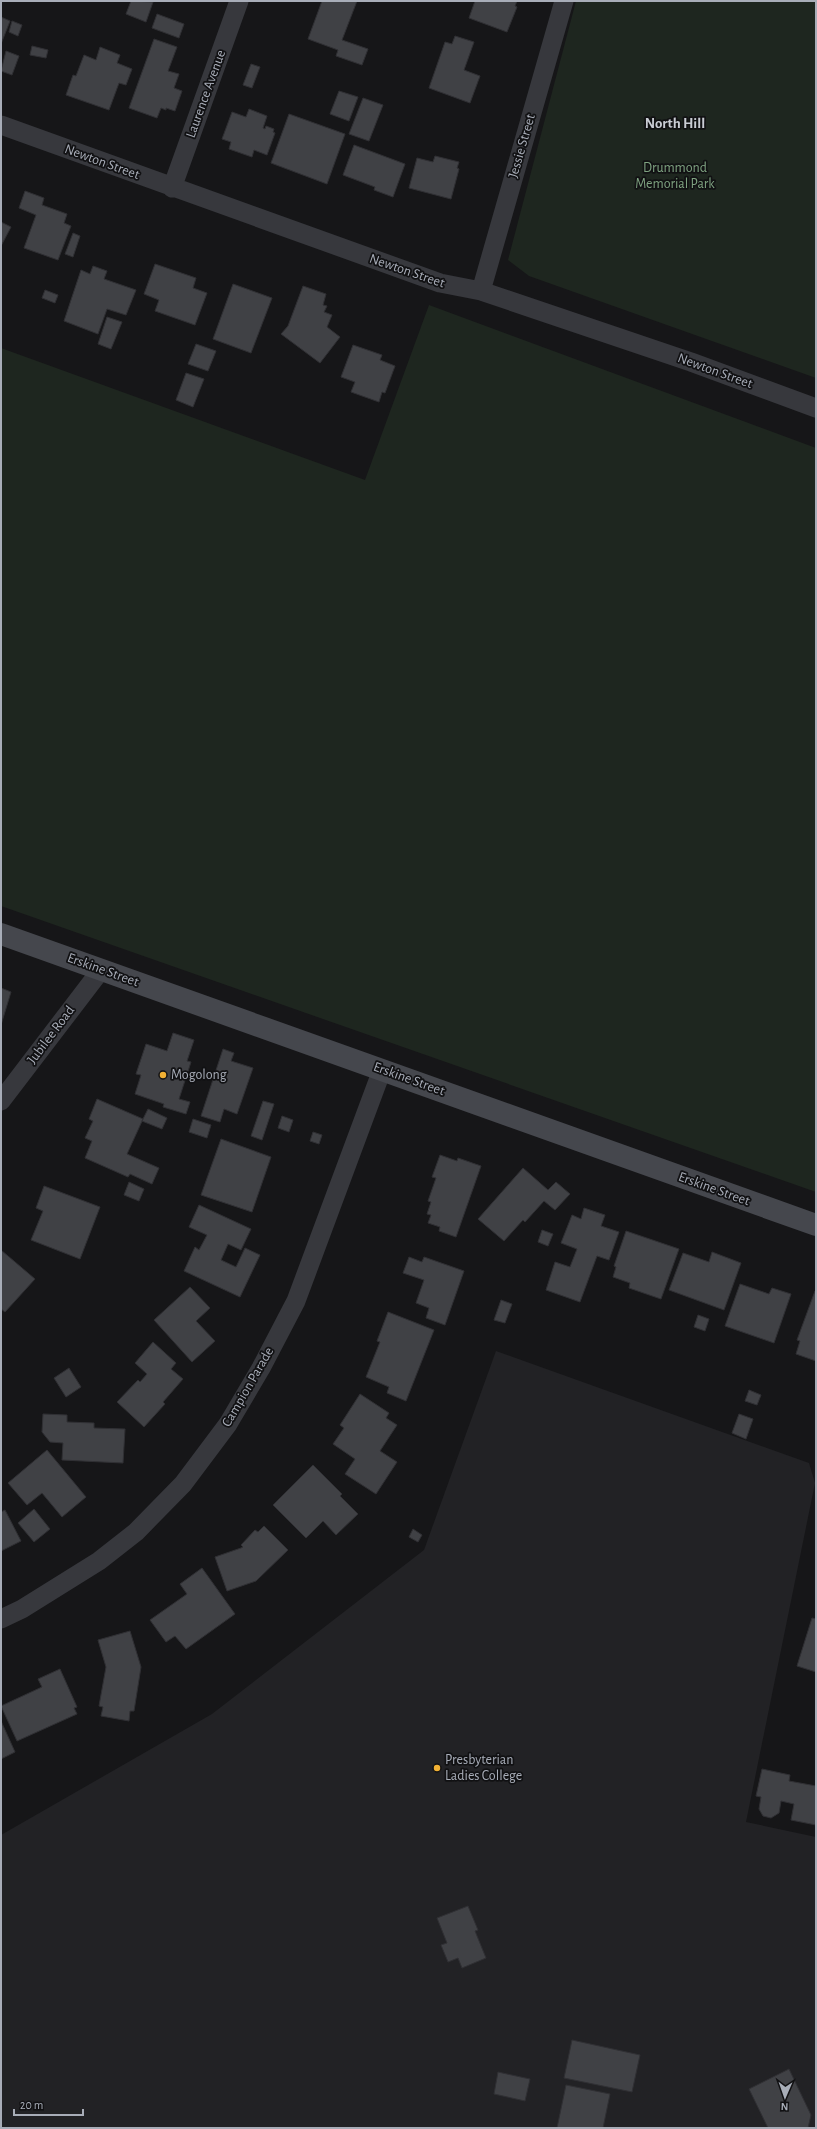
<svg xmlns="http://www.w3.org/2000/svg" width="817" height="2129" font-family="'Alegreya Sans',sans-serif">
  <style>
    .built { fill: #222225 }
    .green { fill: #1e261f }
    .building { fill: #404145; stroke: #303034 }
    .lines { fill: none; stroke-linecap: round; stroke-linejoin: round }
    .street { stroke: #37383d; stroke-width: 19 }
    .secondary { stroke: #45474d; stroke-width: 22 }
    .poi-dot { fill: #f2b134; stroke: #111113; stroke-width: 1.5 }
    .labels { text-anchor: middle; dominant-baseline: central; stroke-width: 3.5; stroke-linejoin: round; paint-order: stroke }
    .street-label { font-size: 14px; fill: #a8adb8; stroke: #111113 }
    .park-label { font-size: 14px; fill: #7fa381; stroke: #111113 }
    .poi-label { font-size: 14px; fill: #a8adb8; stroke: #111113; text-anchor: start }
    .neighbourhood-label { font-size: 15px; font-weight: bold; fill: #c9ccd4; stroke: #111113 }
  </style>
  <rect width="100%" height="100%" fill="#161618"/>
  <path class="built" d="M496,1351L809,1463L815,1483L746,1822L816,1837V2128H1V1835L212,1714L424,1550Z"/>
  <path class="green" d="M576,1H816V378L529,276L508,260Z
    M429,305L816,448V1192L1,906V348L365,480Z"/>
  <path class="building" d="M131,1L153,2L146,22L126,14Z
    M322,1H357L342,40L368,49L362,65L336,56L338,50L308,39Z
    M475,1H517L515,6L517,7L507,32L469,18Z
    M157,14L184,24L179,38L152,28Z
    M1,17L10,21L1,44Z
    M12,21L22,25L18,36L9,32Z
    M455,36L474,42L464,70L480,76L470,103L429,88L445,42L452,44Z
    M154,39L177,47L168,71L179,74L174,88L182,91L175,111L166,108V110L161,108L157,118L129,108Z
    M32,46L48,50L46,58L30,55Z
    M100,47L120,55L117,63L132,69L126,85L119,83L109,110L66,95L73,75L76,76L84,55L96,60Z
    M6,51L19,56L12,75L1,71Z
    M251,64L260,67L252,88L243,85Z
    M339,91L358,97L349,121L330,114Z
    M363,98L383,105L369,141L349,134Z
    M249,109L267,116L263,128L265,129L266,126L274,129L273,132L275,133L267,155L254,150L252,157L229,149L231,142L222,139L232,112L246,117Z
    M289,114L345,134L327,184L271,163Z
    M354,145L405,164L393,197L374,190L375,187L343,175Z
    M435,156L459,162L457,168L459,169L451,199L409,188L417,158L433,162Z
    M25,191L44,198L42,205L67,214L64,223L71,226L58,260L24,248L36,215L19,208Z
    M1,222L11,227L1,246Z
    M73,233L80,236L73,257L65,254Z
    M155,264L196,278L193,288L207,293L195,325L155,311L159,300L144,294Z
    M93,266L107,271L104,279L136,290L126,315L107,309L98,334L64,321L81,270L90,274Z
    M233,284L272,298L251,353L213,339Z
    M303,286L326,294L323,305L327,306L324,312L332,315L327,327L340,337L320,363L281,334L288,326Z
    M45,290L58,295L55,303L42,298Z
    M107,317L122,322L111,349L98,344Z
    M196,344L216,351L208,371L188,364Z
    M353,345L382,355L380,360L395,366L385,393L382,392L379,402L351,392L355,382L341,377Z
    M186,373L204,379L193,407L176,400Z
    M1,988L11,992L1,1025Z
    M173,1033L194,1040L187,1061L191,1062L179,1099L190,1102L186,1114L163,1107L164,1104L135,1094L141,1075L136,1074L146,1044L167,1051Z
    M223,1049L234,1053L231,1061L253,1068L237,1114L224,1109L220,1122L201,1116Z
    M97,1099L143,1119L127,1154L159,1168L152,1184L130,1174L128,1177L85,1158L92,1141L85,1138L93,1121L89,1119Z
    M263,1101L274,1104L262,1140L251,1136Z
    M148,1109L167,1118L162,1129L142,1121Z
    M282,1116L293,1120L289,1132L278,1128Z
    M193,1119L211,1125L207,1138L189,1132Z
    M313,1132L322,1135L319,1144L310,1141Z
    M221,1139L271,1157L252,1212L201,1195Z
    M440,1155L457,1161L458,1158L481,1166L456,1237L439,1231L440,1227L428,1223L431,1215L427,1214L431,1202L428,1201L436,1178L432,1177Z
    M523,1168L548,1190L556,1182L570,1194L555,1210L544,1201L525,1222L523,1220L504,1241L478,1219Z
    M129,1182L144,1189L139,1201L124,1195Z
    M44,1186L100,1207L80,1259L31,1240L43,1211L36,1208Z
    M199,1205L251,1229L241,1250L228,1244L221,1260L236,1267L245,1248L260,1255L240,1297L184,1271L195,1247L199,1250L207,1235L189,1227Z
    M584,1208L605,1215L601,1226L619,1232L609,1260L597,1256L580,1302L546,1290L555,1262L570,1267L577,1249L561,1243L572,1215L581,1219Z
    M542,1230L553,1234L548,1246L538,1242Z
    M626,1231L679,1249L661,1299L629,1288L630,1283L613,1277L616,1267L614,1266Z
    M1,1250L35,1279L5,1312L1,1309Z
    M712,1252L741,1263L724,1310L669,1290L683,1253L709,1262Z
    M409,1257L422,1262L424,1257L464,1271L445,1325L426,1318L429,1308L416,1303L424,1280L403,1273Z
    M740,1284L769,1294L772,1288L791,1294L774,1343L725,1326Z
    M190,1287L210,1308L196,1321L215,1341L192,1362L154,1320Z
    M815,1291H816V1361L796,1354L800,1341L797,1340Z
    M501,1300L512,1304L505,1323L494,1320Z
    M388,1312L434,1330L406,1401L387,1393L389,1387L366,1377L380,1342L377,1341Z
    M698,1315L709,1319L705,1331L694,1327Z
    M153,1342L176,1363L171,1369L183,1379L163,1402L165,1404L144,1427L117,1402L138,1380L140,1382L147,1374L135,1363Z
    M69,1368L81,1387L66,1397L54,1378Z
    M749,1390L761,1395L757,1405L745,1401Z
    M360,1394L389,1413L386,1418L397,1425L380,1451L397,1462L376,1494L345,1474L355,1459L333,1444L344,1428L340,1425Z
    M43,1414L67,1415V1422L94,1423V1428L125,1429L123,1463L62,1460L63,1443L50,1442L42,1432Z
    M739,1414L753,1419L746,1439L732,1433Z
    M47,1450L86,1497L62,1517L42,1493L27,1505L8,1483Z
    M313,1465L342,1494L340,1496L358,1514L336,1535L323,1521L306,1538L273,1505Z
    M34,1509L50,1529L34,1542L18,1523Z
    M5,1510L21,1541L1,1551V1512Z
    M264,1526L288,1550L256,1581L227,1591L215,1557L241,1548L243,1547L241,1545L255,1530L258,1532Z
    M413,1529L422,1535L418,1542L409,1537Z
    M202,1568L235,1614L186,1649L175,1636L166,1642L150,1620L187,1594L180,1584Z
    M812,1618L816,1619V1672L797,1666Z
    M130,1631L141,1667L134,1711H130L129,1721L101,1716L103,1707L99,1706L106,1667L98,1640Z
    M60,1669L77,1707L74,1708L77,1714L17,1741L1,1706L42,1687L38,1679Z
    M1,1721L15,1752L1,1759Z
    M762,1769L790,1775L789,1781L816,1786V1825L791,1820L794,1804L781,1801L779,1813L771,1818L763,1816L759,1809L761,1797L756,1796Z
    M468,1906L478,1930L475,1931L486,1958L462,1968L458,1958L448,1962L441,1945L447,1943L437,1918Z
    M572,2040L640,2055L632,2092L564,2078Z
    M789,2069L811,2115L808,2128H768L749,2089Z
    M498,2072L530,2079L525,2101L494,2094Z
    M566,2085L610,2094L603,2128H557Z"/>
  <g class="lines">
    <path class="street" d="M1,125L440,283L481,291L691,362L816,408
      M172,188L239,1
      M481,291L564,1
      M1,1101L101,970
      M1,1619L22,1609L99,1561L136,1532L183,1484L228,1424L261,1368L296,1301L382,1070"/>
    <path class="secondary" d="M1,934L816,1225"/>
  </g>
  <g class="poi-dot">
    <circle cx="163" cy="1075" r="4"/>
    <circle cx="437" cy="1768" r="4"/>
  </g>
  <g class="labels">
    <g class="street-label">
      <text transform="translate(206 94) rotate(-70)">Laurence Avenue</text>
      <text transform="translate(522 146) rotate(-74)">Jessie Street</text>
      <text transform="translate(102 162) rotate(20)">Newton Street</text>
      <text transform="translate(407 271) rotate(19)">Newton Street</text>
      <text transform="translate(715 371) rotate(20)">Newton Street</text>
      <text transform="translate(103 970) rotate(20)">Erskine Street</text>
      <text transform="translate(51 1035) rotate(-53)">Jubilee Road</text>
      <text transform="translate(409 1079) rotate(20)">Erskine Street</text>
      <text transform="translate(714 1189) rotate(20)">Erskine Street</text>
      <text transform="translate(248 1387) rotate(-60)">Campion Parade</text>
    </g>
    <g class="park-label">
      <text x="675" y="168">Drummond<tspan x="675" dy="16">Memorial Park</tspan></text>
    </g>
    <g class="poi-label">
      <text x="171" y="1075">Mogolong</text>
      <text x="445" y="1760">Presbyterian<tspan x="445" dy="16">Ladies College</tspan></text>
    </g>
    <g class="neighbourhood-label">
      <text x="675" y="123">North Hill</text>
    </g>
  </g>
  <rect width="817" height="2129" fill="none" stroke="#a8adb8" stroke-width="4"/>
  <g transform="translate(785 2097) rotate(182)" stroke="#111113" stroke-width="3" paint-order="stroke">
  <path d="M0-3L7 15L0 10L-7 15Z" fill="#a8adb8"/>
  <text y="-6" font-size="11" font-weight="bold" text-anchor="middle" fill="#a8adb8">N</text>
  </g>
  <path d="M14 2109v6h69v-6" fill="none" stroke="#a8adb8" stroke-width="2"/>
  <text x="20" y="2109" font-size="12" fill="#a8adb8" stroke="#111113" stroke-width="3" paint-order="stroke">20 m</text>
</svg>
